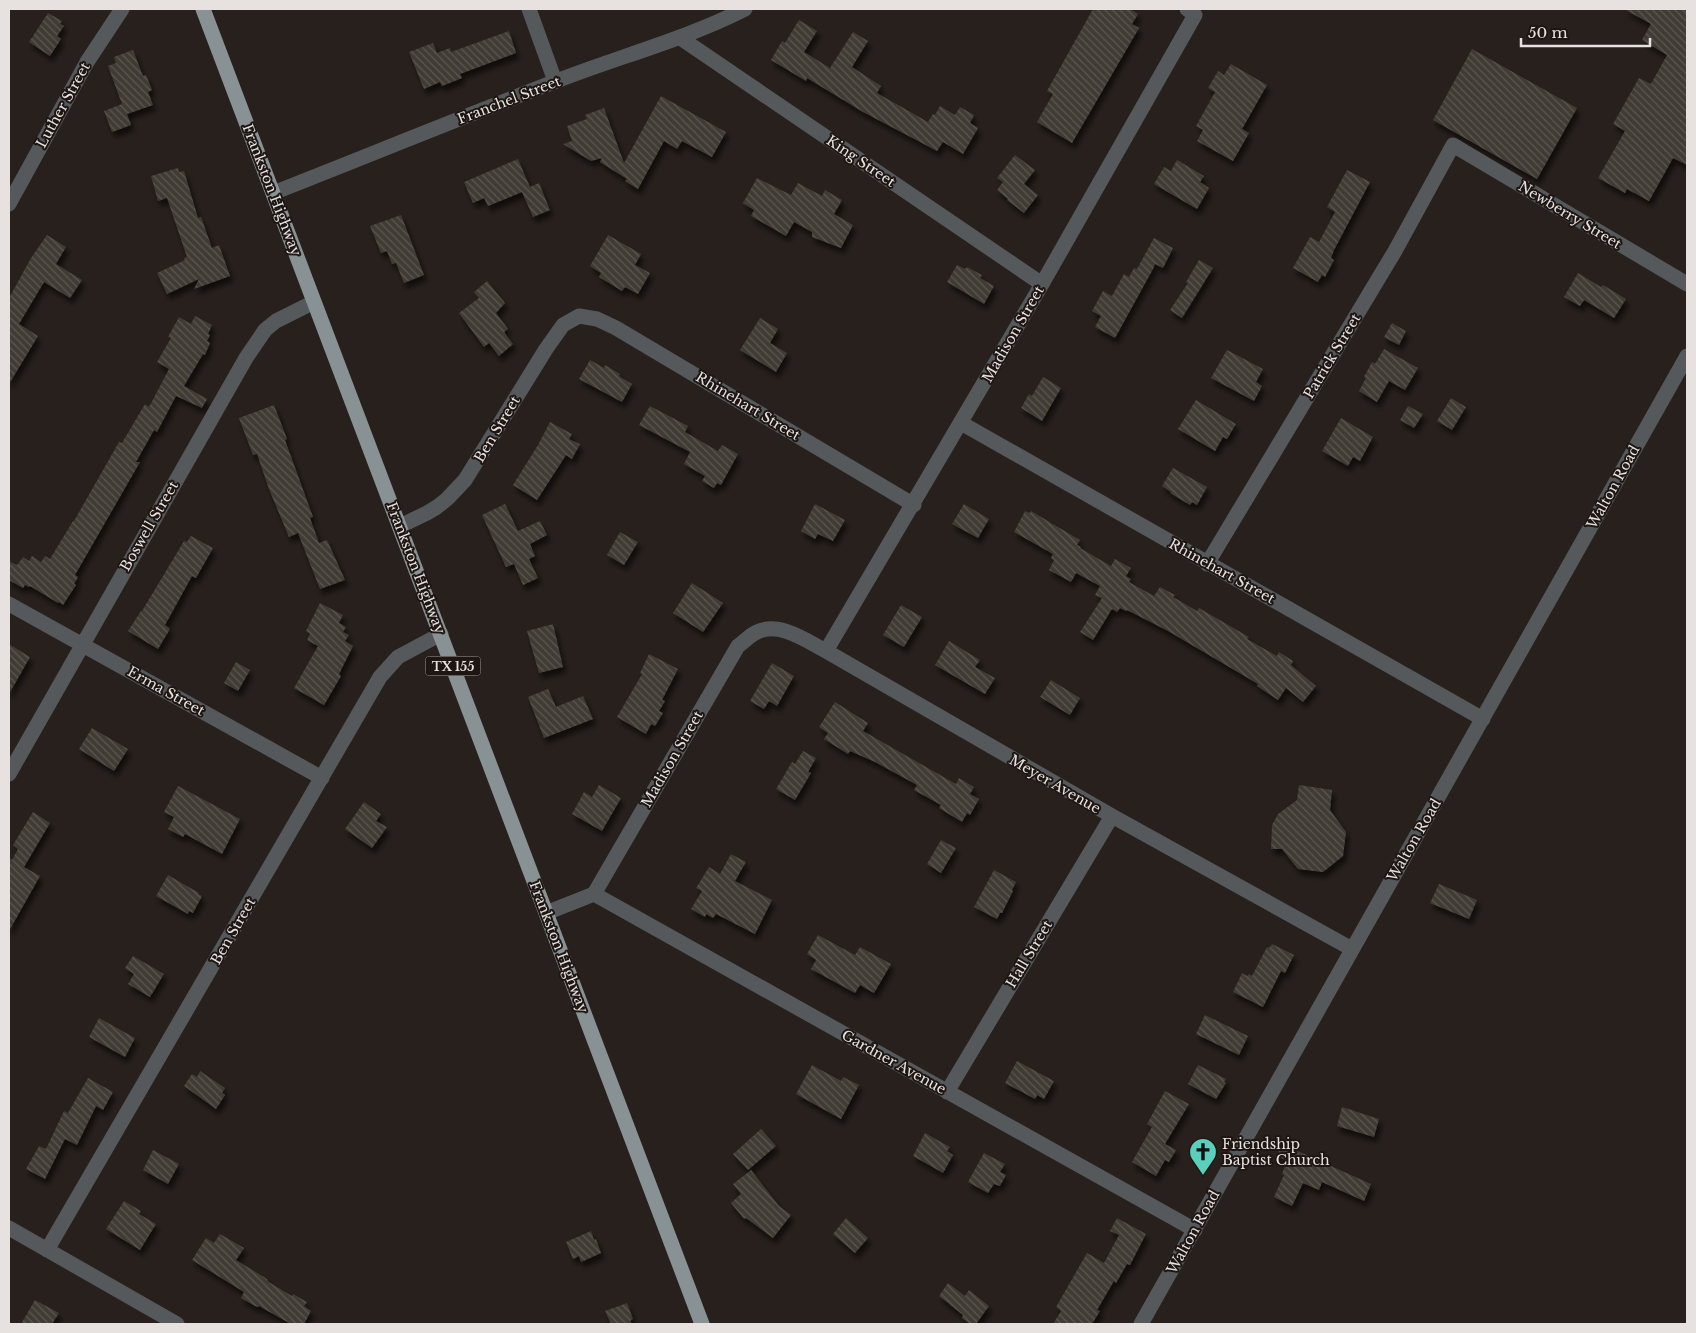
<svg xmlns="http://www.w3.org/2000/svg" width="1696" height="1333" font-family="'Libre Baskerville',serif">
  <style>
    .building { fill: url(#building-back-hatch); filter: url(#shadow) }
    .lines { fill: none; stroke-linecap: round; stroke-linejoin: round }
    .minor { stroke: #55595b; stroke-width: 15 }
    .major { stroke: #889194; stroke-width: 15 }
    .labels { text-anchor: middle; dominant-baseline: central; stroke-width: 4; stroke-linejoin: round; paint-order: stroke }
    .shield { fill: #1d1613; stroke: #aaa5a2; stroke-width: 1 }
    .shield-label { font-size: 12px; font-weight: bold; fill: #e7e2df }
    .street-label { font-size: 14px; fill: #e7e2df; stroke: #1d1613 }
    .poi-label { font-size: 14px; fill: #e7e2df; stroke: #1d1613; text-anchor: start }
  </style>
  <defs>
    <pattern id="building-back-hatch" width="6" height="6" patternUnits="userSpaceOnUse" patternTransform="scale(1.25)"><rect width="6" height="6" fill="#403b34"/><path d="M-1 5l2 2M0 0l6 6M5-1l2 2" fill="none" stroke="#5c5751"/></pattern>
    <filter id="shadow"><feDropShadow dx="3" dy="5.5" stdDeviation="2.5" flood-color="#0009"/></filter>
  </defs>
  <rect width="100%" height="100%" fill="#27201c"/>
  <path class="building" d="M1093,9H1130L1138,14L1132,24L1139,28L1072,143L1037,122L1053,94L1047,91Z
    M1624,9H1687V165L1673,158L1649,201L1627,189L1625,193L1598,178L1625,131L1613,124L1639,78L1651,84L1667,55L1642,40L1651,24Z
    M48,13L62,21L60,24L64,26L57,36L61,39L50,56L29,42Z
    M799,20L817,31L804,52L830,68L853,32L868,41L852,67L881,86L877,93L928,122L933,114L935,115L940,106L955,115L960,107L974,115L970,123L978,128L963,154L943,142L937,151L863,112L807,78L806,81L771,60L782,41L785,43Z
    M509,31L516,53L460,74L462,78L442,86L440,82L424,89L409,52L433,43L437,53L450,48L451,52Z
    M1472,49L1577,108L1537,179L1433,120Z
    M133,50L143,76L146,75L152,90L148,92L153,105L127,114L131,125L112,132L104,111L122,104L108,66L116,63L114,57Z
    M1231,64L1267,85L1242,129L1249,133L1233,161L1197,141L1203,130L1196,126L1215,92L1208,88L1218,71L1224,75Z
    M661,96L726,132L712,157L682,141L677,149L664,141L638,189L625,181L627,179L600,162L602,158L591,161L563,144L572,141L567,126L587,119L585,115L604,108L624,163Z
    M1015,155L1035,170L1024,184L1038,195L1024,213L1007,200L1008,199L997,190L1003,182L997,178Z
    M518,159L530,187L539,183L550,210L533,217L522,192L488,206L484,198L473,203L464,182Z
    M1177,160L1204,176L1200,182L1209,188L1197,209L1154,184L1164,167L1171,171Z
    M178,168L179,172L184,171L198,218L201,217L212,248L219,245L230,276L194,289L199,279L167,294L157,273L185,260L184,258L187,257L167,198L158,201L151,176Z
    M1347,170L1370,182L1334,250L1331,258L1334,260L1325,277L1322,275L1318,282L1293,268L1310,237L1319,242L1335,212L1327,207Z
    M757,178L791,195L798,183L822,196L825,190L842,200L834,214L853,225L841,248L812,237V232L794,222L786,236L751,216L754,210L743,203Z
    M401,215L424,275L404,283L396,263L392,264L387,251L381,253L370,226Z
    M47,235L66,247L56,264L82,280L70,298L44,282L19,324L38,336L9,384V298L31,258Z
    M608,235L641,254L635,265L650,273L638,294L625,287L622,291L599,277L601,273L590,266Z
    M1154,238L1173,248L1163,268L1155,264L1153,269L1115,338L1095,327L1101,316L1092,311L1103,291L1112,296L1124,274L1129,277L1134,268L1137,269Z
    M1199,260L1213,268L1182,318L1170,310L1188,283L1186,282Z
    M957,265L965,269L967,267L982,275L980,278L994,286L984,304L947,282Z
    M1578,273L1601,287L1603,285L1626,299L1614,318L1584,300L1580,306L1564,297Z
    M487,281L505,303L496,313L508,329L504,332L513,344L499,356L489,343L484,347L459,313L479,298L474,292Z
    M195,316L212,325L208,334L210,335L207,341L210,343L205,355L203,354L184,386L207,399L202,408L176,396L157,432L154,430L136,462H140L75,575L78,577L74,584L76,585L63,605L59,602L58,603L30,586L29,587L25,585L23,588L9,580V561L17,565L23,557L29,561L32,556L41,562L45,556L50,559L73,521H74L119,442L122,443L145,404L149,407L169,369L157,362L171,338L168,337L179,317L191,324Z
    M760,318L778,329L770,343L787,353L776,372L740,350Z
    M1392,323L1406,331L1399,345L1384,337Z
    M1384,349L1418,368L1405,390L1389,381L1377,402L1359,391L1366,378L1364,377L1372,362L1375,364Z
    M1227,350L1263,369L1256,382L1262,386L1254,401L1211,378Z
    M590,360L604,368L605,365L620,374L619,376L632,384L622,402L579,379Z
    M1043,377L1061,388L1042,421L1021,408L1029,394L1032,396Z
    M1451,398L1466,407L1452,430L1437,421Z
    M1196,400L1236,424L1227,439L1223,437L1215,451L1178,429Z
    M274,405L287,439L285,440L313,517L310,518L319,543L327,540L345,580L320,589L298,533L289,537L269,489L257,454L253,455L239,418Z
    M650,406L688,426L685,432L718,451L722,445L738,454L721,485L717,483L714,488L702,481L705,476L684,464L690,452L639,425Z
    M1408,406L1423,414L1414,428L1400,420Z
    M1341,418L1373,437L1360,461L1353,457L1348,466L1322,451Z
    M550,422L572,434L569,439L580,444L572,459L566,455L537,500L513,485L538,445Z
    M1173,468L1207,487L1197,505L1192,502L1190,505L1170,493L1171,492L1162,486Z
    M505,504L518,531L540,521L547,535L530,544L535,556L529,559L538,578L523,585L514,564L506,567L482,515Z
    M815,504L845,520L833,541L818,534L815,539L801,531Z
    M964,504L989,519L978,538L952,524Z
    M1025,511L1030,513L1031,511L1080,540L1077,545L1081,547L1080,548L1111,566L1115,559L1131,568L1126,576L1131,579L1129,582L1154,596L1160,587L1175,595L1173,597L1197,611L1199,608L1249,637L1247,639L1277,656L1279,652L1293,661L1291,665L1316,686L1303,702L1286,688L1278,700L1257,686L1258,684L1168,631L1127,610L1126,611L1120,608L1117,612L1112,609L1093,640L1080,632L1102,598L1095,595L1100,586L1076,573L1071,582L1049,570L1054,560L1051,558L1053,554L1014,532Z
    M620,532L638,542L624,565L607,555Z
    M191,536L213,548L196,578L192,576L165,625L170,629L158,649L128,631L141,611H142L184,541L187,542Z
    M692,583L723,603L703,632L673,613Z
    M320,603L343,615L339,623L346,627L343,632L349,635L345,641L353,646L339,674L341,676L324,705L294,688L318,646L307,640L310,634L306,631Z
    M901,605L922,617L904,647L883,635Z
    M553,624L563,667L539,673L527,631Z
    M949,641L980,660L975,667L995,678L985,694L935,665Z
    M9,644L30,657L9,694Z
    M649,654L678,669L662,700L665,701L659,711L663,713L655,726L651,724L646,734L617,717L642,674L640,673Z
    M236,662L250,670L238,691L224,683Z
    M772,663L794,676L777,706L769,701L764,709L750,701Z
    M1051,680L1080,698L1070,715L1040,697Z
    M548,689L556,707L583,696L593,719L544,738L528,697Z
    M835,702L868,723L863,731L956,784L959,778L974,787L970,794L979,799L970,815L967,813L962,822L939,808L941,805L914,790L917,785L875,762L850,751L848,754L824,739L828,733L819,727Z
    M92,728L128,749L114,771L79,749Z
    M803,751L816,758L808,772L811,773L795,800L776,789L792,762L795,764Z
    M599,785L621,798L602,831L572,814L584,792L592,797Z
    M1299,785L1332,790L1330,810L1346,832L1343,856L1323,872L1298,869L1282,849H1271L1272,825L1278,814L1297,800Z
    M178,786L240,819L222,854L185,834L183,837L168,829L174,817L164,812Z
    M364,802L381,814L376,821L387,827L372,848L345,829Z
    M33,812L50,823L24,867L40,876L9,931V858L12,860L18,849L13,845Z
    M941,840L956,848L941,873L927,864Z
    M731,854L746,862L735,881L772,900L755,934L716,914L713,918L706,914L705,917L691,909L702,891L696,888L709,867L720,874Z
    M994,870L1016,882L1012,890L1013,891L1002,913H1000L997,919L974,907Z
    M168,875L199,893L198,894L202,896L193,913L189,911L188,914L156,896Z
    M1439,884L1477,900L1469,919L1430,903Z
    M818,935L855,955L860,947L891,964L874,993L860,985L855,993L811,969L816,960L807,954Z
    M1272,944L1294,955L1285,973L1281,971L1263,1007L1233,992L1242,973L1247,976L1249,974L1252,976L1267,947L1269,948Z
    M133,956L164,974L150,997L128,984L134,974L125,968Z
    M1205,1015L1248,1036L1239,1055L1196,1034Z
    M99,1018L135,1038L125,1057L89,1037Z
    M1017,1061L1054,1081L1044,1099L1037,1095L1035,1099L1005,1083Z
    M812,1065L841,1081L843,1077L859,1085L841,1119L796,1094Z
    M1198,1065L1226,1079L1224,1082L1226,1083L1216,1099L1188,1084Z
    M200,1071L225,1088L222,1093L225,1095L216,1109L184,1086L192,1074L197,1077Z
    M88,1078L113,1092L103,1110L96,1106L77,1145L65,1139L45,1179L26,1169L39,1146L46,1149L64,1111L68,1113Z
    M1165,1091L1189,1104L1165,1144L1176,1150L1169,1162L1165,1160L1156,1176L1132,1162L1152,1127L1147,1124Z
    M1342,1107L1379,1119L1374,1137L1337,1126Z
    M761,1129L776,1146L748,1170L733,1154Z
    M925,1133L950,1147L947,1151L953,1155L943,1173L913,1156Z
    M1282,1144L1371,1184L1364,1201L1322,1182L1319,1190L1303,1183L1292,1206L1274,1197L1284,1175L1282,1174L1287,1161L1277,1156Z
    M153,1150L179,1164L168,1184L143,1170Z
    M984,1153L1005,1164L1000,1172L1006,1175L1000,1186L994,1184L988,1193L968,1182Z
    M751,1170L779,1206L791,1215L773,1238L746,1218L744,1219L731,1203L741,1194L733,1184Z
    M124,1201L141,1211L139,1214L156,1224L140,1250L106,1229Z
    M846,1218L868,1238L855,1253L833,1234Z
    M1117,1218L1146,1234L1130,1265L1127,1264L1116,1283L1114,1281L1097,1310L1100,1311L1092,1324H1053L1061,1311L1056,1307L1087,1253L1104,1263L1119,1235L1110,1231Z
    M591,1231L594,1240L596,1239L601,1253L581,1262L579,1256L573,1259L566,1242Z
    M220,1234L244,1248L236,1260L264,1277L268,1280L267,1281L292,1296L293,1294L307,1302L304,1306L311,1311L304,1324H291L259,1306L258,1307L255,1306L241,1298L244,1292L192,1260L206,1238L214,1243Z
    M948,1283L965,1296L969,1290L989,1306L976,1324H970L962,1318L963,1315L939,1296Z
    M35,1300L59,1313L52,1324H21Z
    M627,1303L633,1319L630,1321L632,1324H611L605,1311Z"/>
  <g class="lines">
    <path class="minor" d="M529,9L555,81
      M679,37L1042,284
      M273,193C367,156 460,118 554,82C617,57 684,40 745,9
      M9,204L87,62L122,9
      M961,423L1483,719
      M400,526L427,513L437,507L447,499L465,480L546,349L563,325L579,316L597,319L616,328L914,505
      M1207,564L1395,251L1453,145L1687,284
      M9,604L322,778
      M826,651L1042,284L1195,15L1187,9
      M9,774L246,358L265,330L276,321L314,302
      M594,894L738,646C744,642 750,635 757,632C779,621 807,641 826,651L1112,816L1352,949
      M594,894L1195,1230
      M546,913L594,894
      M947,1092L1112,816
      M9,1228L177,1324
      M47,1250L380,677L398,657L441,634
      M1141,1324L1687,356"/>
    <path class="major" d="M203,9L702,1324"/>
  </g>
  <defs>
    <symbol id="church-pin" viewBox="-11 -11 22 30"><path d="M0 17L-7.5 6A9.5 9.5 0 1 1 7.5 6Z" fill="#5bcebc" stroke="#1d1613"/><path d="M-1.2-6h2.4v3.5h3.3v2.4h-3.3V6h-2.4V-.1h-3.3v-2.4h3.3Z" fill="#111"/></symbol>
  </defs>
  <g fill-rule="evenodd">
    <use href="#church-pin" x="1187" y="1136" width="32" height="43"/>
  </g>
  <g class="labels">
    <rect class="shield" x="425.5" y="656.5" width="55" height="19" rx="4"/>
    <g class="shield-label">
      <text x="453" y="666">TX 155</text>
    </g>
    <g class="street-label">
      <text transform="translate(509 100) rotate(-21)">Franchel Street</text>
      <text transform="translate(63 105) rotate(-61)">Luther Street</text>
      <text transform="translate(861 161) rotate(34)">King Street</text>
      <text transform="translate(272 190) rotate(69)">Frankston Highway</text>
      <text transform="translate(1570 215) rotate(31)">Newberry Street</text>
      <text transform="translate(1013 334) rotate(-60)">Madison Street</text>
      <text transform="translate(1332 356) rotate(-59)">Patrick Street</text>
      <text transform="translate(748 406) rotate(31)">Rhinehart Street</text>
      <text transform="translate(497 429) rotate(-59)">Ben Street</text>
      <text transform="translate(1613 487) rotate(-61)">Walton Road</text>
      <text transform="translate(149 526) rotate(-60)">Boswell Street</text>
      <text transform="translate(416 568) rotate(69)">Frankston Highway</text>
      <text transform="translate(1222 571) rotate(29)">Rhinehart Street</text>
      <text transform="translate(166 691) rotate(29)">Erma Street</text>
      <text transform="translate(672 759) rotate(-60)">Madison Street</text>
      <text transform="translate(1055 784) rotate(30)">Meyer Avenue</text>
      <text transform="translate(1414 840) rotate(-60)">Walton Road</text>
      <text transform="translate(233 931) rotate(-60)">Ben Street</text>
      <text transform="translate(559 947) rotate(69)">Frankston Highway</text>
      <text transform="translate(1029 954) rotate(-59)">Hall Street</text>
      <text transform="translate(894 1062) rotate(29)">Gardner Avenue</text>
      <text transform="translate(1193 1232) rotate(-61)">Walton Road</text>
    </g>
    <g class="poi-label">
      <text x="1222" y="1144">Friendship<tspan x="1222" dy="16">Baptist Church</tspan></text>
    </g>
  </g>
  <rect width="1696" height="1333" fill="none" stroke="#e7e2df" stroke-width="20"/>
  <path d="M1521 38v8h129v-8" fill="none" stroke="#e7e2df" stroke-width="2.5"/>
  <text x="1528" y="38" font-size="15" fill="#e7e2df" stroke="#1d1613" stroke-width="4" paint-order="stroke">50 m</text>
</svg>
